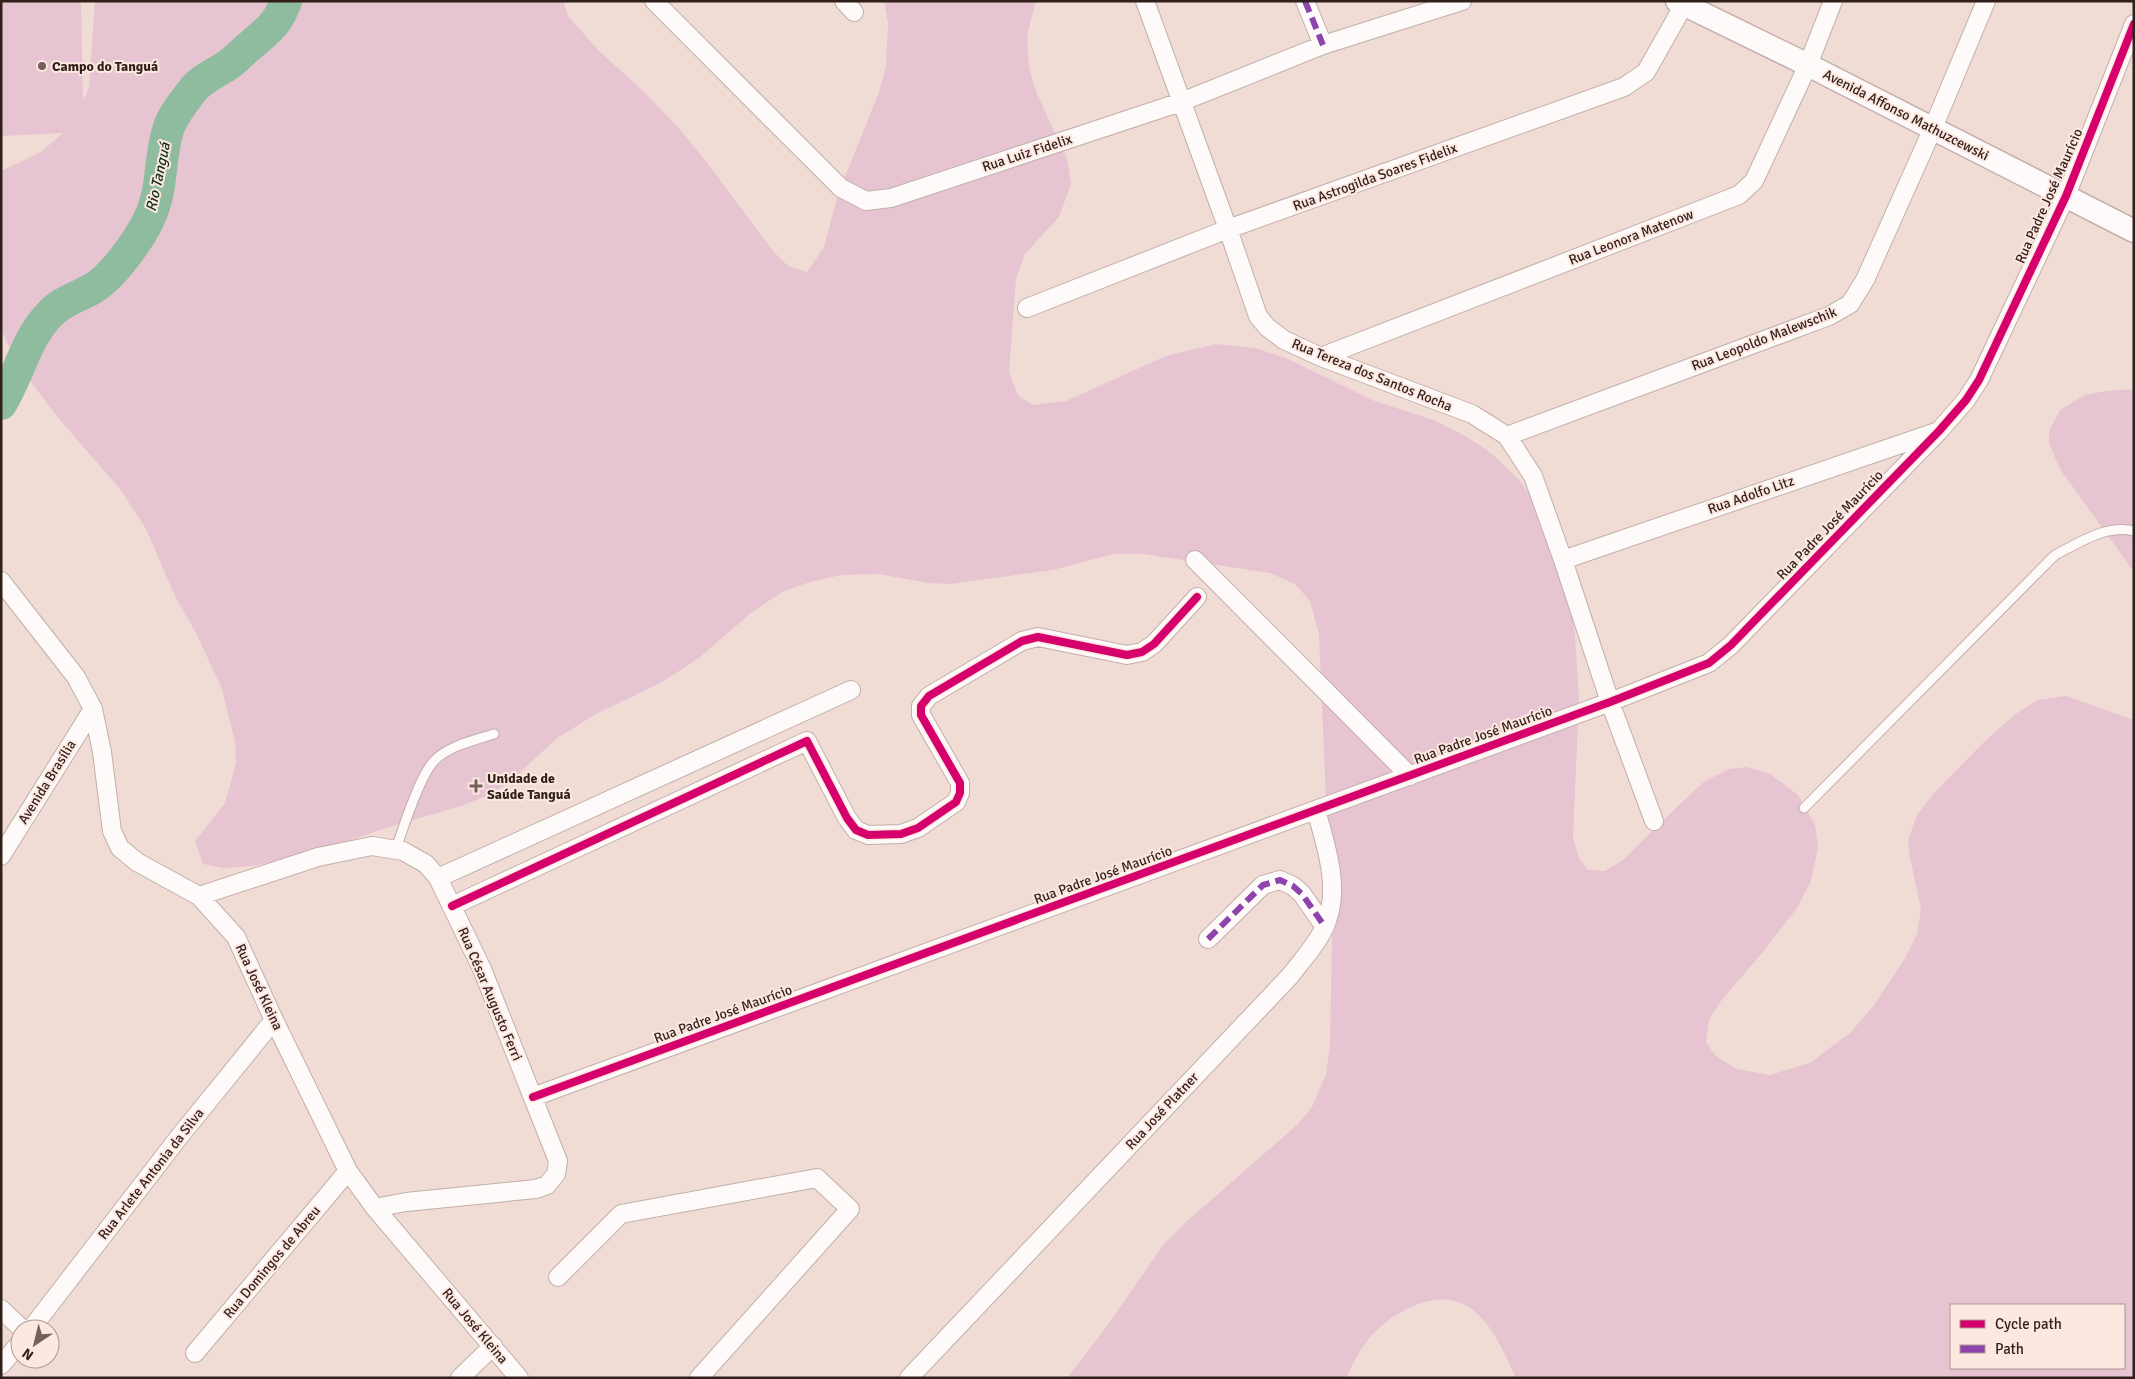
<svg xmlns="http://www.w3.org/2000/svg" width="2135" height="1379" font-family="Signika,sans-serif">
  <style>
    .green { fill: #e6c4d1; fill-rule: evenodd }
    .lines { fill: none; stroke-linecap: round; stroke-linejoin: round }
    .river { stroke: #8fbc9f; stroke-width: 32 }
    .service-casing { stroke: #c2afaa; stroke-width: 11 }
    .minor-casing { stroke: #c2afaa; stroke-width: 20 }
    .tertiary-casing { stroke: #c2afaa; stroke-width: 25 }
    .service { stroke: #fdfaf9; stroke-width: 9 }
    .minor { stroke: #fdfaf9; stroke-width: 18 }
    .tertiary { stroke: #fdfaf9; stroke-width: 22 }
    .quiet { stroke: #8e44ad; stroke-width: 6; stroke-dasharray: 12 6; stroke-linecap: butt }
    .cycleway-casing { stroke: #fde8e1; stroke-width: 11 }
    .cycleway { stroke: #d6006c; stroke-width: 8 }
    .poi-dot { fill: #74615b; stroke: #fde8e1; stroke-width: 2 }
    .labels { text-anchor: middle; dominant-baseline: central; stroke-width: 4; stroke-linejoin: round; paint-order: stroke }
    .poi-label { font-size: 14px; font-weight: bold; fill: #311f19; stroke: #fde8e1; text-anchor: start }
    .street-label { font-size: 14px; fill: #311f19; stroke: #fde8e1 }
    .water-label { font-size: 15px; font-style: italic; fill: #103121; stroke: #fde8e1 }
  </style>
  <rect width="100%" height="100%" fill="#f1dcd5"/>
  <path class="green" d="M1,1H81L83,100L89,88L95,1H563L568,16L599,51L641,89L678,127L712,169L773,251L788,266L807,272L824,247L838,194L879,92L886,66L888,24L884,1H1036L1027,36L1029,68L1037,94L1067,158L1071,184L1059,217L1025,254L1016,279L1009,372L1018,395L1033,405L1066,401L1166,356L1216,344L1255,348L1286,358L1372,400L1433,420L1467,437L1491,453L1519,480L1538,506L1572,596L1579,697L1573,837L1579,858L1588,870L1605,871L1623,860L1681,803L1705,781L1729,769L1747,767L1770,774L1798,795L1815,825L1818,847L1811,881L1797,908L1762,953L1721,1001L1709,1020L1706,1042L1715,1055L1736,1069L1770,1075L1810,1063L1851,1032L1875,1004L1904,960L1917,934L1921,909L1909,853L1908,840L1917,815L1934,793L1984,742L2013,716L2037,700L2066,696L2134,720V1378H1516C1504,1353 1492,1321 1467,1306C1437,1289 1400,1309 1377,1330C1363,1343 1354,1361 1346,1378H1067L1104,1330L1164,1244L1186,1222L1298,1124L1312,1107L1326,1074L1330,1044L1332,941L1319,635L1310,601L1295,584L1270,573L1143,554H1113L1053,570L950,584L928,583L879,574L841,575L810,582L782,592L751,613L699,658L662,682L594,715L556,739L511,781L489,795L461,806L386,828L307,855L252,866L224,868L203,864L195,841L225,803L236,763L235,741L222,689L196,633L175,596L146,529L120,489L59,419L27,377L11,351L1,329V171L41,152L63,133L1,136ZM1951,1305H2124V1368H1951Z
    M2134,389V572L2060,469L2049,443V431L2060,410L2085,395L2106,391Z"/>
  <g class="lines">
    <path class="river" d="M1,404C19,375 26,338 50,314C62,301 78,297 92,289C112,278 139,240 149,219C163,191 159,159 168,130C172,116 183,103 192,91C201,79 216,73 228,65C237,59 243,51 251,45C268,30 278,24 286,1"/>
    <defs>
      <path id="service" d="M1804,808L2055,555C2079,543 2106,524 2134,531
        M396,849C403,828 420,775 434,761C448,746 475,740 494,734"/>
      <path id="minor" d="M654,1L841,188L866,201L891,198L1181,102L1323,45L1462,1
        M844,1L854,12
        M1145,1L1228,229L1258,316L1267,327L1284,340L1321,357L1472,414L1507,436L1533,476L1563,560L1610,702L1654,821
        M1305,1L1323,45
        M1027,308L1228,229L1624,87L1646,72L1686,1
        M1321,357L1739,195L1754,181L1808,65L1833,1
        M1507,436L1829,316L1850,304L1865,280L1933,128L1986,1
        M1195,560L1410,776
        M1563,560L1936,432
        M1,581L76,677L93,709L102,752L112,831L120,848L137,862L199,896L236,937L274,1020L348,1171L375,1208L519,1378
        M1,856L93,709
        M438,878L851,690
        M199,896L318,857L372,846L403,851L426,864L438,878L482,969L558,1161L556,1174L547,1185L536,1189L406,1202L375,1208
        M452,906L807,741L847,818L856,830L868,835L901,834L918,828L956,802L960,793V783L921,715V706L929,696L1022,641L1038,637L1127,655L1142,652L1154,644L1197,597
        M1208,939L1263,885L1280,880L1293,886L1302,894L1325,927
        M533,1097L1610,702L1709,663L1731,645L1939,431L1966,400L1979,380L2066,196L2134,24
        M558,1277L621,1214L817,1178L850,1209L699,1378
        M1,1309L22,1329
        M31,1329L179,1137L274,1020
        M195,1353L348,1171
        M1,1365L20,1343
        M460,1378L493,1346
        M909,1378L1290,976C1302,960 1316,946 1324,928C1342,892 1326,846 1316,810"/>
      <path id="tertiary" d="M1677,1L1808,65L2134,231"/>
    </defs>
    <use href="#service" class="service-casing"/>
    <use href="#minor" class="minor-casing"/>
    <use href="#tertiary" class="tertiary-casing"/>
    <use href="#service" class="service"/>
    <use href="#minor" class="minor"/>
    <use href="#tertiary" class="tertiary"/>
    <path class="quiet" d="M1305,1L1323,45
      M1208,939L1263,885L1280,880L1293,886L1302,894L1325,927"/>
    <defs>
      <path id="cycleway" d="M452,906L807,741L847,818L856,830L868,835L901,834L918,828L956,802L960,793V783L921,715V706L929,696L1022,641L1038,637L1127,655L1142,652L1154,644L1197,597
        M533,1097L1610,702L1709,663L1731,645L1939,431L1966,400L1979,380L2066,196L2134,24"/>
    </defs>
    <use href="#cycleway" class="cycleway-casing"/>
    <use href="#cycleway" class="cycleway"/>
  </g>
  <g class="poi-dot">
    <circle cx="42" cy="66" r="5"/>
    <path d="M473.5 778.5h5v5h5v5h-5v5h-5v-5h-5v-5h5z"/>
  </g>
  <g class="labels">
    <g class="poi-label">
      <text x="52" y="66">Campo do Tanguá</text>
      <text x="487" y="778">Unidade de<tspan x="487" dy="16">Saúde Tanguá</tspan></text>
    </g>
    <g class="street-label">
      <text transform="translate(1906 115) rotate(27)">Avenida Affonso Mathuzcewski</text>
      <text transform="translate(1027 153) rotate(-18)">Rua Luiz Fidelix</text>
      <text transform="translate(1375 177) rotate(-20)">Rua Astrogilda Soares Fidelix</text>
      <text transform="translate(2049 196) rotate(-66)">Rua Padre José Maurício</text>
      <text transform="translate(1631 237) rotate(-21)">Rua Leonora Matenow</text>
      <text transform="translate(1764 339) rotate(-21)">Rua Leopoldo Malewschik</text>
      <text transform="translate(1372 375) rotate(22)">Rua Tereza dos Santos Rocha</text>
      <text transform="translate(1751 495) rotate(-19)">Rua Adolfo Litz</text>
      <text transform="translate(1830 525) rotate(-46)">Rua Padre José Maurício</text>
      <text transform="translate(1483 735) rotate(-20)">Rua Padre José Maurício</text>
      <text transform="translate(47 782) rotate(-58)">Avenida Brasília</text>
      <text transform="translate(1103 875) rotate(-20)">Rua Padre José Maurício</text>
      <text transform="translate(259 987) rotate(65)">Rua José Kleina</text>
      <text transform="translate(490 994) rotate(67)">Rua César Augusto Ferri</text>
      <text transform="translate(723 1014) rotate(-20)">Rua Padre José Maurício</text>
      <text transform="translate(1162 1111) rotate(-47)">Rua José Platner</text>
      <text transform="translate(151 1174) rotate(-52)">Rua Arlete Antonia da Silva</text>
      <text transform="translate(272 1262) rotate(-50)">Rua Domingos de Abreu</text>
      <text transform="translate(475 1326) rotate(50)">Rua José Kleina</text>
    </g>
    <g class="water-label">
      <text transform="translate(158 177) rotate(-78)">Rio Tanguá</text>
    </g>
  </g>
  <rect width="2135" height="1379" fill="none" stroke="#311f19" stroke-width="5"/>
  <rect x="1950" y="1304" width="175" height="65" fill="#fde8e1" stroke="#ab9891"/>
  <rect x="1960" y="1320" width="25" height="8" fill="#d6006c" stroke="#ab9891"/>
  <text x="1995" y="1329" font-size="15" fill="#311f19">Cycle path</text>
  <rect x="1960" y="1345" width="25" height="8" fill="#8e44ad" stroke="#ab9891"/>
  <text x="1995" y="1354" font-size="15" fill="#311f19">Path</text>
  <g transform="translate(35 1344) rotate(215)"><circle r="24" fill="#fde8e1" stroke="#ab9891"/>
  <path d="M0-4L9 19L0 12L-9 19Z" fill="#74615b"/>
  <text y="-8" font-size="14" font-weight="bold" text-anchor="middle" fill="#311f19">N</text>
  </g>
</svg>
